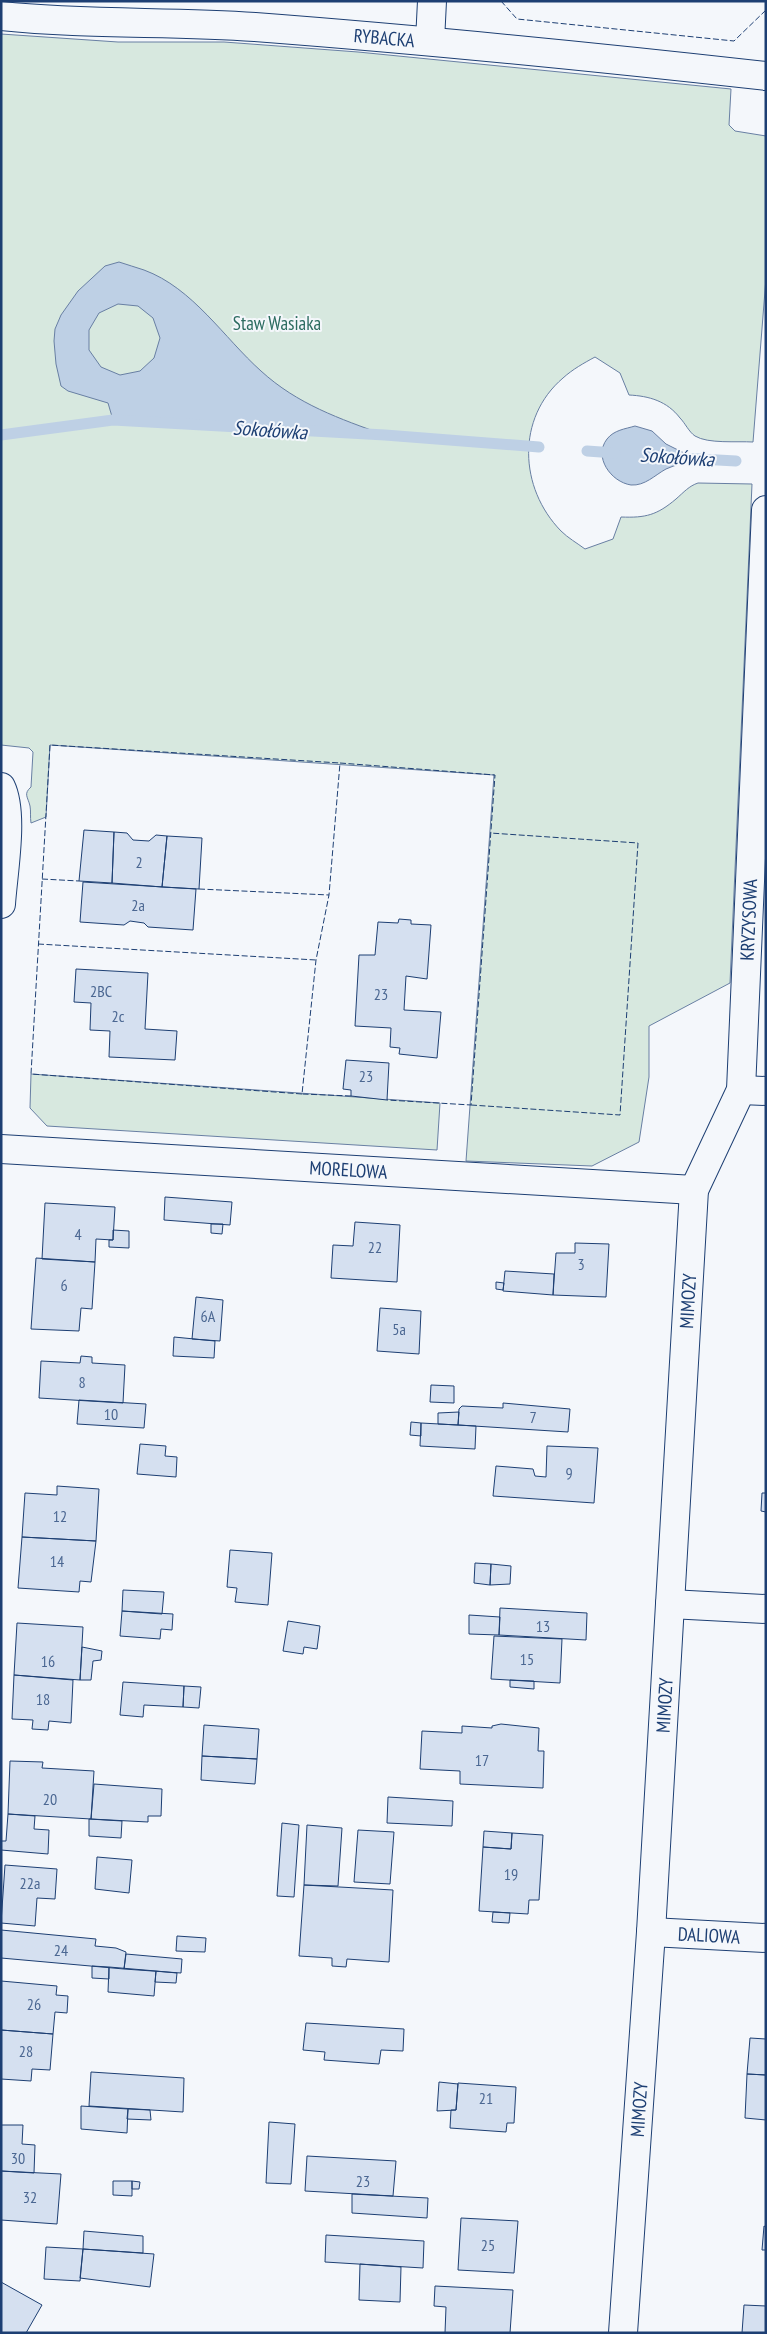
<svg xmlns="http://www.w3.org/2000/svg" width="767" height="2334" font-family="'PT Sans Narrow',sans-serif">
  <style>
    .green { fill: #d7e8df; stroke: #687fa3 }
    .water { fill: #bed0e5; stroke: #687fa3; fill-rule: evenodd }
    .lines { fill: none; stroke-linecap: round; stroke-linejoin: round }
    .stream { stroke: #bed0e5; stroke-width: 11 }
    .building { fill: #d5e0f0; stroke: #1d3f73 }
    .minor-casing { stroke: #1d3f73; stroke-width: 30 }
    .minor { stroke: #f4f7fb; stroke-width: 28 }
    .fence { stroke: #1d3f73; stroke-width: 1; stroke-dasharray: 6 2.5; stroke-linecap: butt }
    .labels { text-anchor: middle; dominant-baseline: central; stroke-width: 4; stroke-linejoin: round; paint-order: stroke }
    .number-label { font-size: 16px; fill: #4b6792 }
    .street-label { font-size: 19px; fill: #1d3f73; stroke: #f4f7fb }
    .park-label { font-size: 19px; fill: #2c6c60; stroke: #f4f7fb }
    .water-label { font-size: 20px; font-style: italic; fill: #1d3f73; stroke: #f4f7fb }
  </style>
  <rect width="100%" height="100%" fill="#f4f7fb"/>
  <path class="green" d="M1,34L118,42H224L358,52L731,89L729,125L735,131L766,136V278L753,442C737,441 708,444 695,436C689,432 685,423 680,418C667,401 649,396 629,395L620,373L595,357C584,363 573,369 563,378C516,418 519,488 561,531C568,538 577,543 585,549L613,539L621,517C646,518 657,515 676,499C684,492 689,486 698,483L752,484L730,983L649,1026V1077L639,1142L592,1166L466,1161L494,775L50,745L46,817L31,823C30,817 31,811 30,806C28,797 23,794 31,787L33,752L29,748L1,745Z
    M31,1074L440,1103L437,1150L47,1126L30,1108Z"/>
  <path class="water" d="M119,262C127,265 136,267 144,270C193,288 224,338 261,371C297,404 340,419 385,435L113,420L108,403L68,391L61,386L56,364L54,341L55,329L61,315L78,291L105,266ZM118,304L138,306L153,318L160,338L154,358L140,371L120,375L101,367L89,350V330L99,313Z
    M635,426L652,431L666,444L696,459C686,462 675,465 666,469C655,475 645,486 631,485C611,482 593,457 607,439C614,430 625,429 635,426Z"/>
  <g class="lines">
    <path class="stream" d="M1,435L113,420L385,435L539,447
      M587,451L615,453
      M681,458L736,461"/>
  </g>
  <path class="building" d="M84,830L114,832L112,883L79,881Z
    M114,832L127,833L133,840L149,841L156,835L167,836L162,887L112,883Z
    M167,836L202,838L199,889L162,887Z
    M83,882L196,889L193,930L148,927L144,923L130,921L124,925L80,922Z
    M399,919L411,920V924L431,925L427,979L406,976L404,1010L441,1012L437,1058L399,1054L400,1048L390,1047L391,1028L355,1026L359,955H375L378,922L398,923Z
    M76,969L148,973L145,1029L177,1031L175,1060L109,1057L110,1031L90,1030L91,1003L74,1002Z
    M346,1060L389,1063L387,1100L351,1096V1090L343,1089Z
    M165,1197L232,1202L230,1225L164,1220Z
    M45,1203L115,1207L113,1240L96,1239L95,1262L42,1259Z
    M355,1222L400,1225L397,1282L331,1278L333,1245L353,1246Z
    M211,1224H223L222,1234L211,1233Z
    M113,1230L129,1231V1248L109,1247V1240H113Z
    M575,1243L609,1244L606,1297L553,1295L556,1253H575Z
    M36,1258L95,1262L92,1309L81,1308L79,1331L31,1329Z
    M505,1271L554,1274L553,1295L503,1291Z
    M496,1282L504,1283L503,1290L496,1289Z
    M196,1297L223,1300L220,1341L192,1339Z
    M380,1308L421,1311L419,1354L377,1351Z
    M174,1337L215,1341L214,1358L173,1356Z
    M81,1356L92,1357V1363L125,1365L123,1403L39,1398L41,1361L80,1363Z
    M431,1385L454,1386V1403L430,1402Z
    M79,1400L146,1404L144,1428L77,1424Z
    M503,1403L570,1409L568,1432L458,1425L459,1409L462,1406L503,1408Z
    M459,1412L458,1425L438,1424V1413Z
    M411,1422L421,1423V1436L410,1435Z
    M421,1423L476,1426L475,1449L420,1446Z
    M140,1444L166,1446L165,1456L177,1457L176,1477L137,1474Z
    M547,1446L598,1448L594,1503L493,1496L496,1466L533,1469L535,1476L546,1477Z
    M57,1486L99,1489L96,1541L22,1537L25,1493L57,1495Z
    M762,1493H766V1512L761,1511Z
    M22,1537L96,1541L91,1582L80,1581L79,1592L18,1588Z
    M230,1550L272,1553L268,1605L235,1602L237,1588L227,1587Z
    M475,1563L491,1564L490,1585L474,1583Z
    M491,1564L511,1566L510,1584L490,1585Z
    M123,1590L164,1592L162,1614L122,1611Z
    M500,1608L587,1613L586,1640L499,1635Z
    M122,1611L173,1614L172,1630L161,1629L160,1639L120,1636Z
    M469,1615L500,1617L499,1635L469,1634Z
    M288,1621L320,1626L317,1649L304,1647L303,1654L283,1651Z
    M17,1623L83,1627L80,1680L14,1675Z
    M494,1636L562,1639L560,1683L491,1679Z
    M82,1647L102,1651L101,1660L93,1661L91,1680H80Z
    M14,1675L73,1680L71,1723L49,1721L48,1730L32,1729L33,1720L12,1719Z
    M510,1680L534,1681V1689L510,1687Z
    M123,1682L184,1686L183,1707L144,1705L143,1717L120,1715Z
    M184,1686L201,1687L199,1708L183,1707Z
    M501,1724L539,1728L538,1751H544L543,1788L460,1784V1771L420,1769L422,1731L462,1733V1726L492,1728V1726Z
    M204,1725L259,1729L257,1759L202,1756Z
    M202,1756L257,1759L255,1784L201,1780Z
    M10,1761L43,1762L42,1768L94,1771L91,1819L8,1814Z
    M94,1784L162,1789L161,1816H148V1822L91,1819Z
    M388,1797L453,1801L452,1826L387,1823Z
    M8,1814L35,1816L34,1829L49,1830L48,1854L1,1850V1841H6Z
    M89,1819L122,1821L121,1838L89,1836Z
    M282,1823L299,1825L294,1897L277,1896Z
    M307,1825L342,1828L338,1886L304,1885Z
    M358,1830L394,1832L390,1884L354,1882Z
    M484,1831L512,1833L511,1849L483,1847Z
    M512,1833L543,1835L539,1900H529L528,1914L479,1911L483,1847L511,1849Z
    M97,1857L132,1860L129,1893L95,1889Z
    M5,1865L57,1869L55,1899L37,1898L35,1926L1,1923Z
    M304,1885L393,1890L389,1962L347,1959L346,1967L332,1966V1958L299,1956Z
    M493,1912L510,1913L509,1923L492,1922Z
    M1,1930L96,1939L95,1946L116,1948L126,1952L124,1969L1,1958Z
    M177,1936L206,1938L205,1952L176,1951Z
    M126,1954L182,1959L181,1973L124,1969Z
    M92,1966L109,1967V1979L92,1978Z
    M109,1967L156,1971L154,1996L108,1992Z
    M156,1971L177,1973L176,1983L155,1982Z
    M1,1981L57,1986L56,1995L68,1996L67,2013L55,2012L53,2034L1,2030Z
    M306,2023L404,2029L403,2051L381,2050L379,2064L324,2060L325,2052L303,2050Z
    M1,2030L53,2034L50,2070L32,2069L31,2081L1,2079Z
    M750,2038L766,2039V2075L747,2074Z
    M91,2072L184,2078L183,2112L89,2106Z
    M747,2074L766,2075V2120L745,2118Z
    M439,2082L458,2084L456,2110L437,2111Z
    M458,2083L516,2087L514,2123H507L506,2132L450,2128L451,2110H456Z
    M81,2106L128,2109L127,2133L81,2129Z
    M128,2109L150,2110L151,2120L127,2119Z
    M269,2122L295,2124L291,2184L266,2183Z
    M1,2125H23L22,2144L35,2145L34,2173L1,2171Z
    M307,2156L396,2161L393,2196L305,2191Z
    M1,2171L61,2174L57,2224L1,2220Z
    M113,2181H132V2196L113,2195Z
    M132,2181L140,2182L139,2189H132Z
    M352,2194L428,2198L427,2218L352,2213Z
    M461,2218L518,2221L514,2273L458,2270Z
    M764,2226L766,2227V2250H762Z
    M84,2231L143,2236V2253L83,2249Z
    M326,2235L424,2241L423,2268L325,2262Z
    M46,2247L83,2249L80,2281L44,2279Z
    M83,2249L154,2254L150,2287L80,2278Z
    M360,2264L401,2267L400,2302L359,2300Z
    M1,2282L42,2305L26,2333H1Z
    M435,2286L513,2290L510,2333H445L446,2307L434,2306Z
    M744,2305L766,2306V2333H742Z"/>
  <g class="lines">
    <defs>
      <g id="minor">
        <path id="s1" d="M1,16C86,25 171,21 255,27C426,40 596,57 766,76"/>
        <path d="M430,41L432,1"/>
        <path d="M1,787C14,814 3,873 1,904"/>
        <path d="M741,1090L766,1091"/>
        <path id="s2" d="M1,1149L694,1190"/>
        <path d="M670,1604L766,1609"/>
        <path id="s3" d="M651,1932L766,1938"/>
        <path id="s4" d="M623,2333L651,1932L694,1190L741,1090L766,510"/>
      </g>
    </defs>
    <use href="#minor" class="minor-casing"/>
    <use href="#minor" class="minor"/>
    <path class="fence" d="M501,1L517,19L734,41L766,10
      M42,879L79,881
      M199,889L329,895
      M38,944L316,960
      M302,1094L31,1074L50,745L340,763
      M351,1096L302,1094L316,960L329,895L340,763L495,775L471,1105L387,1100
      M471,1105L620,1115L638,843L490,833"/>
  </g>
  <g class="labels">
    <g class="number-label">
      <text x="139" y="862">2</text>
      <text x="138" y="905">2a</text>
      <text x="101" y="991">2BC</text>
      <text x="381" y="994">23</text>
      <text x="118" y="1016">2c</text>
      <text x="366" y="1076">23</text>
      <text x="78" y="1234">4</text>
      <text x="375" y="1247">22</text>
      <text x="581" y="1264">3</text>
      <text x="64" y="1285">6</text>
      <text x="208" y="1316">6A</text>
      <text x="399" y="1329">5a</text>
      <text x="82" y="1382">8</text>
      <text x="111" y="1414">10</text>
      <text x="533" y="1417">7</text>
      <text x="569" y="1473">9</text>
      <text x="60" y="1516">12</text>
      <text x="57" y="1561">14</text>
      <text x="543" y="1626">13</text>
      <text x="527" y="1659">15</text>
      <text x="48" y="1661">16</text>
      <text x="43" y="1699">18</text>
      <text x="482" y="1760">17</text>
      <text x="50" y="1799">20</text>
      <text x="511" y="1874">19</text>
      <text x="30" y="1883">22a</text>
      <text x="61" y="1950">24</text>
      <text x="34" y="2004">26</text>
      <text x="26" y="2051">28</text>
      <text x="486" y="2098">21</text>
      <text x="18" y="2158">30</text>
      <text x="363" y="2181">23</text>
      <text x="30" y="2197">32</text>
      <text x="488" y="2245">25</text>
    </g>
    <g class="street-label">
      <text stroke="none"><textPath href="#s1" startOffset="384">RYBACKA</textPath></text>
      <text stroke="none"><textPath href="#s4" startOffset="1426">KRYZYSOWA</textPath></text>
      <text stroke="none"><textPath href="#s2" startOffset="348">MORELOWA</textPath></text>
      <text stroke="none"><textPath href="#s4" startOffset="1034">MIMOZY</textPath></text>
      <text stroke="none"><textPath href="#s4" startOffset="629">MIMOZY</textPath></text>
      <text stroke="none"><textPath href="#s3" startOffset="58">DALIOWA</textPath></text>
      <text stroke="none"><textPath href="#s4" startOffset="224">MIMOZY</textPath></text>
    </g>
    <g class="park-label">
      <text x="277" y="323">Staw Wasiaka</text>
    </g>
    <g class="water-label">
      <text transform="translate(270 430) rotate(4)">Sokołówka</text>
      <text transform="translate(677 457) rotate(4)">Sokołówka</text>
    </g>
  </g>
  <rect width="767" height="2334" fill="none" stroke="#1d3f73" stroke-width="5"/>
</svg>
